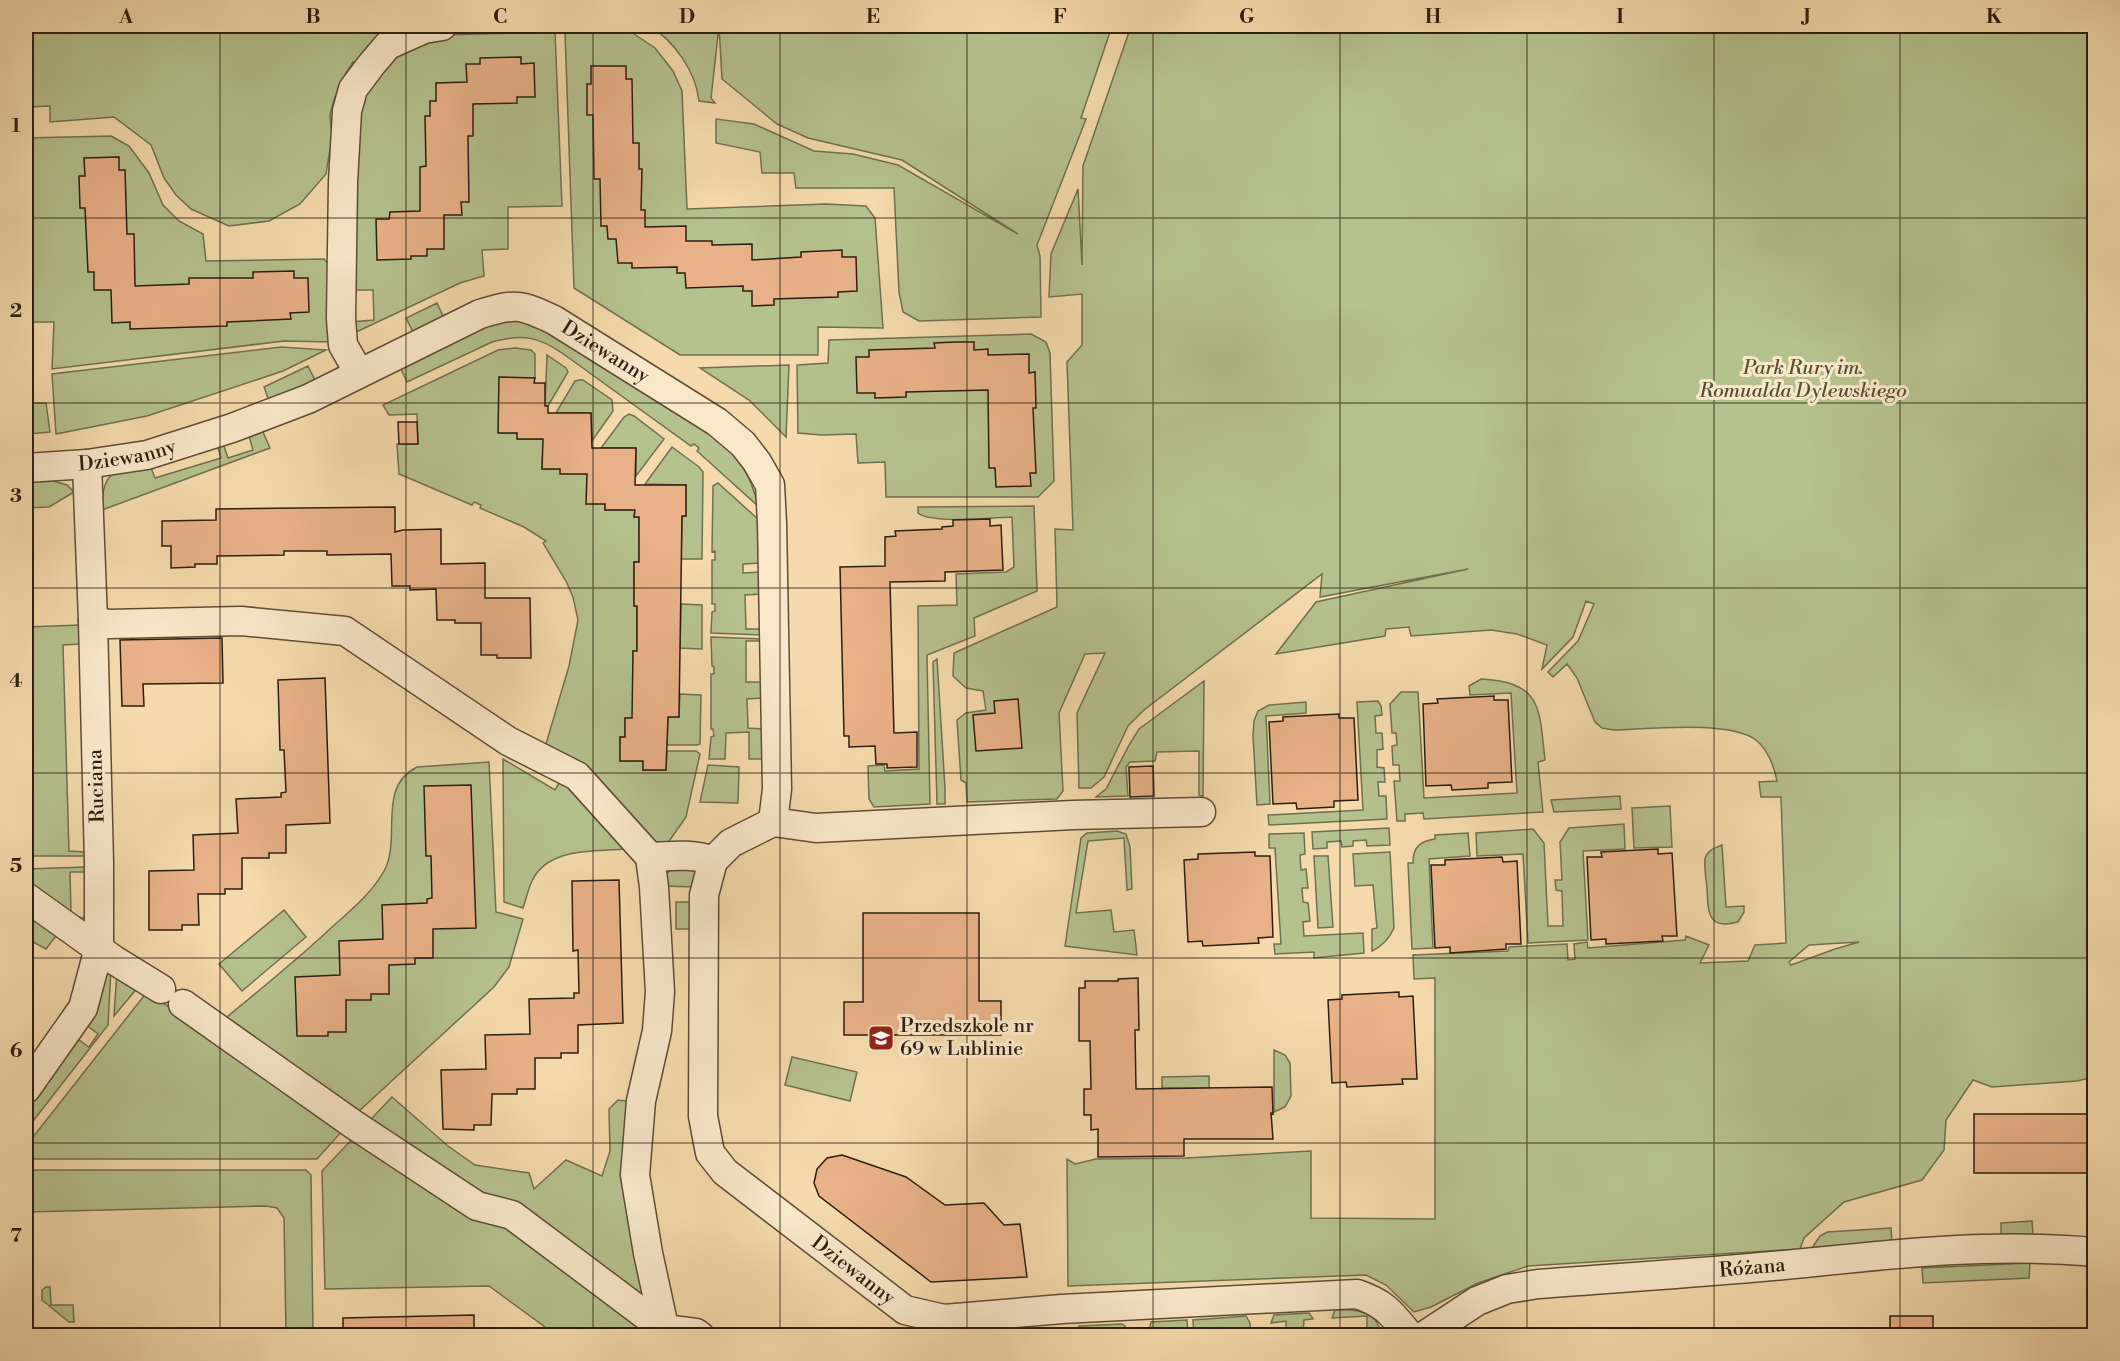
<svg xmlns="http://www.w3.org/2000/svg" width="2120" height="1361" font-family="'Libre Bodoni',serif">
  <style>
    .green { fill: #b5c18e; stroke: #717050; stroke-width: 1.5; fill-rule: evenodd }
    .building { fill: #e9b188; stroke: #2d1e11; stroke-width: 1.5 }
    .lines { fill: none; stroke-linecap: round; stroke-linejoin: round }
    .minor-casing { stroke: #5f4d38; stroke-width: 31 }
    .minor { stroke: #f8e7c9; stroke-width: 28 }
    .grid { fill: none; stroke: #2d1e11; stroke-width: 1.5; stroke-opacity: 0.55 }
    .labels { text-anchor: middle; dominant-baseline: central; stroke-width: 6; stroke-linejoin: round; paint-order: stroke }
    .street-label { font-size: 20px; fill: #2d1e11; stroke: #f8e7c9 }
    .park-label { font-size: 20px; font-style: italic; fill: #564f36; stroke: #f8e7c9 }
    .poi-label { font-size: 20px; fill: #2d1e11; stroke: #f8e7c9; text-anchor: start }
    .neatline { fill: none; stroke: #2d1e11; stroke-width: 2 }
    .grid-label { font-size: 20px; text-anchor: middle; font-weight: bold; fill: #2d1e11 }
  </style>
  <rect width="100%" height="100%" fill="#f4daac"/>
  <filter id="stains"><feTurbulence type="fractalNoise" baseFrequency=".00333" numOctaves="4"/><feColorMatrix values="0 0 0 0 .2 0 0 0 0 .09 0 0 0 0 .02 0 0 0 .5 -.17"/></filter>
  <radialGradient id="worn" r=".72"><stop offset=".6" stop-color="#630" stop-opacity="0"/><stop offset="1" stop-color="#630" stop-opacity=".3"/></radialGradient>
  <path class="green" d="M26,26H404L359,64L353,62L341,81L334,100L330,115L332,137L326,174L300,204L269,221L229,226L191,209L176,195L164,178L151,145L114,117L50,122V106L27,107L28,122H26Z
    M649,26H719L711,98L715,103L699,101C696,72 674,40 649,26Z
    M719,26H1112L1081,118L1086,119L1037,245L1040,256L1041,317L919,321L903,312L899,292L894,188H796L794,173H762L760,152L716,143V119L754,124L814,151L853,154L898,165L1018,234L902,160L808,138L777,124L722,79Z
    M1131,26H2094V1077L2077,1081L1992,1087L1973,1080L1946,1120L1944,1150L1922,1180L1844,1202L1804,1238L1800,1249L1528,1266L1478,1283L1431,1307L1414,1312L1386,1285L1366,1275L1068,1286L1067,1159L1075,1164L1096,1159L1186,1158L1311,1151V1218L1435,1219V978L1414,979L1413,955L1508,951L1509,947L1567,944L1568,960L1575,959L1574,944L1587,942L1588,948L1685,940L1686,936L1709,945L1700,963L1748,961L1755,945L1786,943L1781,797H1761L1759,782L1777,781C1774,766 1768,750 1756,740C1730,720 1648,729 1614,730L1602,728L1595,722L1577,678L1567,664L1553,677L1548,672L1578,641L1594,604L1586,601L1573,637L1542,669L1547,645L1517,634L1491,630L1411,636L1409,627L1386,629L1385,636L1276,654L1316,602L1468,569L1320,597L1322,574L1144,710L1128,726L1104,777L1091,788H1079L1077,713L1105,653L1085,654L1059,713L1063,791L1057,799L967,802L966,783L961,780L957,720L966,713L986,710L983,691L966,688L953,676L954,653L1057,607L1055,529L1073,530L1067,362L1082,345V294L1049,297L1051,254L1078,189L1082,265L1083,166ZM1859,942L1835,949L1791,965L1789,962L1809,945Z
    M555,32L562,206L508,207V249L482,250L484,276L460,283L350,335V322L374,320L373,290H350L354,120L364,94L392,55L437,35Z
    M631,32L655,48L673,71L682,91L687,209L826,204L866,206L875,218L883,328L818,327V355H680L574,288L565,33Z
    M111,136L129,146L149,173L163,205L179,221L203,234L206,261L324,259L335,271L332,342L284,341L52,369L54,322H26V138Z
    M437,303L444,318L413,332L406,318Z
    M500,321H530L708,430C735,453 750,470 758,506L697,451L699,448L694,444L691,446L562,353C537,336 522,334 492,342L407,382L399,365Z
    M1031,334L1046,342L1050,353L1054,481L1038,497H886L885,462L858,463L856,434L822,435L798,433L797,365L828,363L829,340Z
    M281,347L326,350L283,371L147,416L56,434L52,374Z
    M515,348L531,350L535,354V378H499V433H517L518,439H546L543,446L542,469H560L590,474L605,504V510H635L634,517H639V562H634V606H637V651H633V718H625V737H620V761H643V770H666L667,751H696L700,754L686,817L665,847H660L571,760L546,744L569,666L578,620L573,597L566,581L543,543L546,541L524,527L480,508L481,505L474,502L472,505L399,474L397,444H418L417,414L389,415L383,405L498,350Z
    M547,355L566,368L568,372L548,406H545Z
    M789,365L786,437L749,400L700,368Z
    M308,366L316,382L269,401L264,387Z
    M579,380H583L612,400L613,411L592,441L591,413H556L575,381Z
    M26,403H46L50,432L28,434Z
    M629,414L634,416L664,439L636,476V448H601L624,417Z
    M263,432L270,448L102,510C102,470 115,469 150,465L155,478L221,458L217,445L223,443L228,458L253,450L249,436Z
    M672,447L699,467L703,472L702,559H681L682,516H686V485L645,484Z
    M53,481L67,485L74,492L49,507L26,508V482Z
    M718,483L759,520L761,563L743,564V573L761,572V594L745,595L746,629H763V635L711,633L712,612L715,611V604H712V560H715V551L712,552L713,486Z
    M1034,506L1037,591L974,618L975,636L927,655L930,804L874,807L869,799L868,766L884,765L885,771L919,769L918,606L957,605L956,574L1006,572L1014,567L1012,517C993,518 931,524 918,513V507Z
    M681,604L702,605V649L680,648Z
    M80,625V644L63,645L69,851L86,852L87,856H26V627Z
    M711,637L763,639V641H746V682H764L765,698L747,699L748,728L765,729L766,759H749V732L726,733L725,759H709L711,737L714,736L713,729H711V674H714V667L712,666Z
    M937,659L945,788V804H937L933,662Z
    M1481,679C1543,682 1539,709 1545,760L1538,762L1543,812L1424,819L1423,813L1405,814V821H1397L1394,781H1400L1399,765H1393L1392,746L1397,745L1396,733H1392L1390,704L1401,692H1418L1424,798L1517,793L1511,693L1470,695L1469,686Z
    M1204,681L1203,797L1199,795V751L1157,752L1155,761L1130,762L1126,767L1128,796L1096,797L1106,789L1129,745L1139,729Z
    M680,694L701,695L700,744L697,745H667L668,717H679Z
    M1378,701L1381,706L1382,715L1375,716L1376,733H1382L1383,749L1377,750V767L1384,768L1385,782H1378L1379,796H1386L1387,819L1269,825L1268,815L1363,810L1357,702Z
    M1306,702V713L1266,716L1270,804L1257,805L1253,736L1254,721L1258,711L1269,705Z
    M503,759L555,790L562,778L626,849C594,852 548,847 532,881C528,889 526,900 523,908L504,902Z
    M489,762L496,912L523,919L509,967L494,987L359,1111L229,1027L227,1017C262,988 298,959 331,928C351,910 371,894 384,871C402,839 376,787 417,767Z
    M708,765L739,767L738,803L700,802Z
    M1620,796L1621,809L1554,812L1551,800Z
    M1670,806L1672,847L1634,848L1632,808Z
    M1624,824L1625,849L1583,851L1588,940L1528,943L1523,854L1477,856L1476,833L1533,829L1544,843L1548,926H1563L1562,891L1556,890L1555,880H1562L1560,842L1569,828Z
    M1389,828L1390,845L1367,846L1366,840L1353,841V846L1342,847L1341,841L1327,842V848L1313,849L1312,832Z
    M1117,831L1126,834L1130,847L1132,889L1127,890L1124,838L1088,841L1076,913L1111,910L1114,932L1134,930L1137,955L1065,946L1081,838L1087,833Z
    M1304,833L1305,854L1300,855L1301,870L1306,869L1308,888H1302L1303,902L1308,903L1310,921L1303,922L1304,936L1363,933L1364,953L1314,958V952L1275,954L1274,944H1281L1275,848H1269V834Z
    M1468,833L1470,856L1429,859L1433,948L1412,949L1408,863H1413C1413,847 1420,841 1435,839V835Z
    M1722,845L1726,907L1744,906V912L1738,922C1707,931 1708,911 1707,887C1706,879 1704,867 1705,859C1707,850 1715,848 1722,845Z
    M1390,852L1394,928C1389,939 1383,946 1372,951V929L1377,928L1373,885L1355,886L1353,854Z
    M1314,856H1328L1333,927L1318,928Z
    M86,867L87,872H70L71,915L87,919L86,929L26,887V869Z
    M696,867L695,887L663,886C666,864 677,868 696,867Z
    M676,902H693V929H676Z
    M26,909L59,932L46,949L26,938Z
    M284,910L306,937L242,991L219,964Z
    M107,966L111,968L108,1025L26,1130V1108L76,1038L89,1047L98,1034L85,1024Z
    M117,972L139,986L114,1016Z
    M147,992L344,1129L317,1159H26V1146Z
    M1274,1050L1285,1055L1290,1063L1291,1096L1285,1107L1274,1112Z
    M792,1057L857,1072L850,1101L785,1085Z
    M1209,1076V1088H1162V1077Z
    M392,1097L448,1146L475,1165L529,1173L534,1189L566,1160L602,1176L610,1151L609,1109L618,1100L632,1102L654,1335H556L489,1286L325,1289L322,1171Z
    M26,1170H306L311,1175L313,1335H286L284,1218L277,1208L266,1206L26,1212Z
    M2032,1221L2033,1236L2001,1238V1223Z
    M1891,1228L1892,1244L1812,1248L1820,1236L1827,1232Z
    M2030,1263L2029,1278L1923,1283L1922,1268Z
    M46,1287H50L51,1305H73L74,1322H69L42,1300V1290Z
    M1335,1310C1355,1309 1379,1310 1380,1335H1367V1316L1332,1318Z
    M1309,1313L1313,1319L1304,1320L1303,1335H1286V1321L1271,1323L1274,1315Z
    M1246,1316L1250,1323L1251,1333L1194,1335L1193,1320Z
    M1187,1320L1188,1335H1148L1151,1322Z
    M1122,1324L1125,1326L1127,1335H1079V1326Z"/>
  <path class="building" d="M521,57V64L534,63L535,97H517V103L473,104V136H468L469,202H461L462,215H444V249H427V256H411V259L377,260L376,219H389L390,212L420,211V167L426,166L425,116H430V101H436V83L467,82L466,64H480V58Z
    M591,66H626V79H632L633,143H639V169H642L641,210H645V227L686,226V241H712V245L752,244V260L801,257V252L842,250V257H856L857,291L838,292V297L774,299V305L752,306V291H743V286L686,288L685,273H677V267L632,268V263H618L616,239H608L607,226H601L600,179H594L593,115H587V84H591Z
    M119,157V170H125L127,234H134L135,286L189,284V278H253V272L294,271V278H308L309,312L290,313L291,319L227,322V326L130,329V322L112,323L111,290H94V272H88L85,208H80L79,176H85L84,158Z
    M955,342H974V350L988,349V355L1029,354V373L1035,372L1036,408H1033L1036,473H1030L1031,486L996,487L995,468H989L988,390L906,392V397L875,398V393H857L856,357H869V350L935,348L934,343Z
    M499,377L535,378L534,383H545V406H548V413H591L592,448H636L635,485H686V516H682L679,717H668L666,770H643V761H620V737H625V718H632L633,651H637V606H634V562H639V517H634L635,510H605V504H586L587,474H560V469H542L543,439H517V433H498Z
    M398,422H417L418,444H399Z
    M395,507V532L403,530L441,529V564L485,563V598H530L531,658H497V655H481V623H455V620H437L436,589L410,590V586H392L391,554L327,555V551H284V555L217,556V564H195V567L171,568V546H162V521L216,520V509Z
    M990,519V526L1001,525L1003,570L945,572V581L890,582L894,733L917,732V767L887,768V764H876L875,746L849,747V736H844L840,567L885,566V537L896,536L895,531L942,529V527L953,526V520Z
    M222,638L223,683L143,684L144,706H122L120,640Z
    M325,678L330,823L286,825V853H269V858H242V889H225V894H198L199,925H182V930H149V871L194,870L193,835L238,833L236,799L281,797V793L286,792L284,750H280L278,680Z
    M1494,696V700H1508L1512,782L1488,783V788L1452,790L1451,785L1426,786L1423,704L1438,703L1437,699Z
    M1018,699L1022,748L976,751L973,715L995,713L994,701Z
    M1339,714V718H1354L1358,800L1334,801V807L1297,809L1296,803L1273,804L1269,722L1283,721V717Z
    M1153,766L1154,796L1130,797L1129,767Z
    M471,785L476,928L433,929V958H415V964L389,965V994H371V1000H346V1032H328V1036H297L295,977L340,975L339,941L383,939L382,905L427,903V899L432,898L431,856H426L424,786Z
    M1658,849V854L1672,853L1677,936H1662L1663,941L1606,944V939L1591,940L1587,857H1602L1601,852Z
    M1255,852V856H1270L1273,937L1258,938L1259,943L1203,946L1202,941L1188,942L1184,860L1198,859V854Z
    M1502,857L1503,862L1517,861L1521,944H1506V949L1450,953V947L1435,948L1431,865H1445V860Z
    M619,880L623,1023L578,1025V1053H561V1058H535V1089H517V1094H492L491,1125H474V1130L443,1129L441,1070L486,1069L485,1035L530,1034L529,999L574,998V993H579L578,950L573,951L572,881Z
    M863,913H979V1001H1001V1035H844V1002H863Z
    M1138,978L1139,1030H1135L1136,1089L1272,1087L1273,1114L1271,1113L1273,1139H1184V1156L1098,1157V1129L1091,1130V1115H1084V1089H1091L1090,1041H1079V988H1085V981H1118V979Z
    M1399,992V997L1413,996L1417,1079H1402L1403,1084L1347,1087L1346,1082L1332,1083L1328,1000L1342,999V995Z
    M1974,1114H2094V1173H1974Z
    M842,1155L906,1177L945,1205L984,1203L1004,1225L1020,1224L1027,1277L931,1282L819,1196L814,1183L817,1169L827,1158Z
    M474,1315V1335H343V1318Z
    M1890,1316H1933V1335H1890Z"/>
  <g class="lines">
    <defs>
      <g id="minor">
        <path d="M359,373L343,345L341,319L343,182L347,111L353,89L371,65L388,45L424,29L442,26"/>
        <path id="s1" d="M26,468L87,464L147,455L232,428L308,399L480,314C516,303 520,304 554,320L717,422L743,444L757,462L770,485L772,523L777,789L773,822"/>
        <path d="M93,621L109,624L241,621L345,631L508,741L577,776L650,857L654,887L660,992L657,1031L641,1101L635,1175L648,1253L666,1336"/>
        <path id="s2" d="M773,822L731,843L713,861L704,895L703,1116L710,1153L725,1172L905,1310L944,1319L1062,1309L1357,1294C1386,1304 1391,1313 1410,1336"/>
        <path d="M773,822L816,828L1073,815L1201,812"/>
        <path d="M650,857C672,856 693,853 713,861"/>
        <path d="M26,897L114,960L161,989"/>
        <path d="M183,1004L353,1124L477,1206L512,1215L664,1329L696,1333L700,1336"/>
        <path d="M26,1089L83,1008L99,948V863L93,621L87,464"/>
        <path id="s3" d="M1424,1336L1477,1301L1507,1289L1538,1284C1627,1277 1716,1272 1805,1263C1900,1253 1998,1243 2094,1252"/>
      </g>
    </defs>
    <use href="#minor" class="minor-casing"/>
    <use href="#minor" class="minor"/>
  </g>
  <path class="grid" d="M220,26V1336M406,26V1336M593,26V1336M780,26V1336M967,26V1336M1153,26V1336M1340,26V1336M1527,26V1336M1714,26V1336M1900,26V1336M26,218H2094M26,403H2094M26,588H2094M26,773H2094M26,958H2094M26,1143H2094"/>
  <defs>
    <symbol id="school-square" viewBox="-11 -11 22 22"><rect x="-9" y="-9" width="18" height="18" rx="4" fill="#8f2418" stroke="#f8e7c9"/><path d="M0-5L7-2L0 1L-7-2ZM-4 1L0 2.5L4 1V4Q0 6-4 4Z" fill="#fff"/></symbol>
  </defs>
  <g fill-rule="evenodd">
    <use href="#school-square" x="866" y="1023" width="30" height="30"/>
  </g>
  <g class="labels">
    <g class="street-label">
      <text stroke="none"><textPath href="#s1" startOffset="622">Dziewanny</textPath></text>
      <text stroke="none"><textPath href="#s1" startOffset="102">Dziewanny</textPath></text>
      <text transform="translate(97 786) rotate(-92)">Ruciana</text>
      <text stroke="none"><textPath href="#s3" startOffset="342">Różana</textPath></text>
      <text stroke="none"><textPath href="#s2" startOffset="552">Dziewanny</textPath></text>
    </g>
    <g class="park-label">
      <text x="1803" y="368">Park Rury im.<tspan x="1803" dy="23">Romualda Dylewskiego</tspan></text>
    </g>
    <g class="poi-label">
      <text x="900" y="1026">Przedszkole nr<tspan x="900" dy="23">69 w Lublinie</tspan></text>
    </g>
  </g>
  <rect width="2120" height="1361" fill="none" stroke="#f4daac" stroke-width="66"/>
  <rect x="33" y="33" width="2054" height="1295" class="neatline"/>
  <g class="grid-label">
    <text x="126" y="23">A</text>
    <text x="313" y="23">B</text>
    <text x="500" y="23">C</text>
    <text x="687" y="23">D</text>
    <text x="873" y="23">E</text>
    <text x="1060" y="23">F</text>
    <text x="1247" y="23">G</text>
    <text x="1433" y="23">H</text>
    <text x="1620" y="23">I</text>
    <text x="1807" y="23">J</text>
    <text x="1994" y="23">K</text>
    <text x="16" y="132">1</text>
    <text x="16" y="317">2</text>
    <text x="16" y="502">3</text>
    <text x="16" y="687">4</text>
    <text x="16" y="872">5</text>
    <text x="16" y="1057">6</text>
    <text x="16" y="1242">7</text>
  </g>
  <rect width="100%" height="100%" filter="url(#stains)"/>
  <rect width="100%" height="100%" fill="url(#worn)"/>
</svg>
